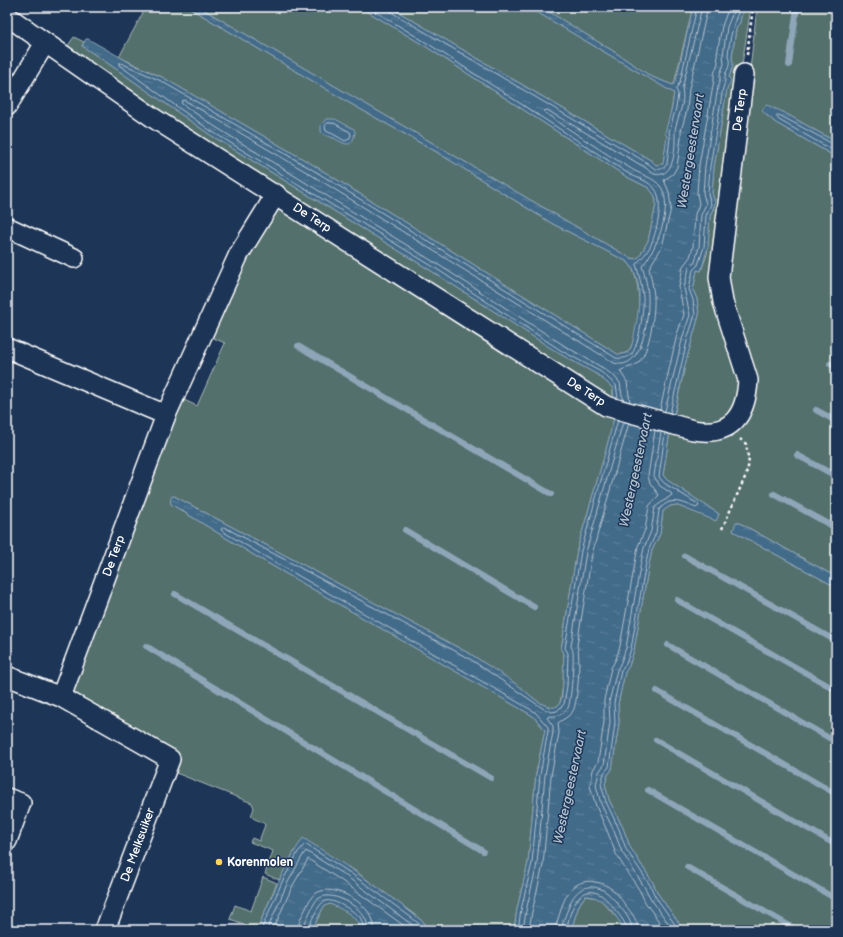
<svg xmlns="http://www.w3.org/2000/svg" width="843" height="937" font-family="'Balsamiq Sans',sans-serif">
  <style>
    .grass { fill: #536f6d; stroke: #a9b7b6 }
    .water { fill: url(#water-ripples); stroke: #8ea6b8 }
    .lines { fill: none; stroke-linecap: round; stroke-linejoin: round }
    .shore { stroke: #b3c3d0; stroke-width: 1 }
    .stream { stroke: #8ea6b8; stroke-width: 6 }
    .street-casing { stroke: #fff; stroke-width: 22 }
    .path { stroke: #fff; stroke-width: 2.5; stroke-dasharray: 3 3; stroke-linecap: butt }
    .street { stroke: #1d3557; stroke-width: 19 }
    .poi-dot { fill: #ffd166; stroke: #1d3557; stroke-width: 1.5 }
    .labels { text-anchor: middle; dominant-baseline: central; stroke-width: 3; stroke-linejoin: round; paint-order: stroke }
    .street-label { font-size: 12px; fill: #fff; stroke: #1d3557 }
    .poi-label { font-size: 12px; font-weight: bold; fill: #fff; stroke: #1d3557; text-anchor: start }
    .water-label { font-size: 13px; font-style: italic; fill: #b3c3d0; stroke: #1d3557 }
  </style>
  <defs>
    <pattern id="water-ripples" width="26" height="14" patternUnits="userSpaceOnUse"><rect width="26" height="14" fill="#426a89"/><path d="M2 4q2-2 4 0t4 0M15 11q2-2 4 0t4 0" fill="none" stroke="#5e809b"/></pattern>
  </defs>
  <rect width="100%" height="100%" fill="#1d3557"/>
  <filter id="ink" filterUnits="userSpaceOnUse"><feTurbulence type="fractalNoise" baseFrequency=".025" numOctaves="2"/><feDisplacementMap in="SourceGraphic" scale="8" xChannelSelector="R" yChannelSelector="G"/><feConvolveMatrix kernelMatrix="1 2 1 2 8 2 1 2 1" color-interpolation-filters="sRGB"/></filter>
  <g filter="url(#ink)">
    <path class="grass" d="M146,7H188L353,105L435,151L553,224L628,262C644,280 641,333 628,352L619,355L315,166L162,77L119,57Z
      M199,7H360L425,46L627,177L649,188L655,196L656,205L648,241L639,257L636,259L630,258Z
      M390,7H528L674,93L663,164L656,165L652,161Z
      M541,7H693L674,84L673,85L652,77L613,51Z
      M746,7H751L741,71L720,230L741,399L723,423L673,420L686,361L699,315L697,299L693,290L697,270L701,271L707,254L710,216L714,207L715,203L712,193L714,167L727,89L730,83L729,77L732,69V56L736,29L740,22L741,16Z
      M757,7H836V142L783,112L765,114L776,123L836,157V577L738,522L733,531L836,587V930H684L658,894L653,883L630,847L623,828L609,800L605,784L608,775L612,769L619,723L618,704L625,672L629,666L634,650L648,569L652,550L660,534L663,511L670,506L676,505L716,520L719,514L667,480L663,475L670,431L694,437L748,409L725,292Z
      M74,37L84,42L82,46L109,64L209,134L430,270L560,354L598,375L613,388V398L615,402L64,51Z
      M287,207L615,414L606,450L577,550L561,650L564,653L563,686L560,703L556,707L552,708L540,703L518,686L472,655L174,496L171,504L257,557L533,716L545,730L536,774L528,863L517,909L514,930H433L415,915L351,868L295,850L279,880L265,874L273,851L250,842L252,838L259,841L265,825C262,820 255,821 251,816L254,808L252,803L176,773L179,764V760L74,695V691L148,486L182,399L197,406L225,343L211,337L243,259L275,210Z
      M263,877L277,883L257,930H243L245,926L244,924L230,919L235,905L251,911Z
      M585,896L599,898L619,920L624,930H571L579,905Z
      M328,904C339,905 354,915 359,925L357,930H312L324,906Z"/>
    <path class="water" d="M188,7H199L630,258L636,259L639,257L648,241L656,205L655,196L649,188L627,177L425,46L360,7H390L652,161L656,165L663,164L667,136L665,133L672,107L674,93L528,7H541L613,51L652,77L673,85L676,81L693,7H746L741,16L740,22L736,29L732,56L733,65L729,77L731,81L727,89L714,167L712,193L715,203L710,217L708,247L701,271L697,270L693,290L697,299L699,315L686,361L670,431L663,475L667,480L719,514L716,521L676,505L670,506L663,511L660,534L652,550L648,569L634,650L629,666L625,672L618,704L619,723L612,769L608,775L605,784L609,800L623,828L630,847L653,883L658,894L684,930H624C616,915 604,895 585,896L579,905L571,930H514L517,909L528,863L536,774L545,730L533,716L257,557L171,504C170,501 170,499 172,496H174L472,655C488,666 504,675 519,686C528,693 536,702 547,706C552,708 557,708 560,703C564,694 563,664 564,653L561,650L577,550L606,450L615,414L613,388L598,375L560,354L430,270L209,134L109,64L82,46L86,39H88L134,65L162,77L315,166L619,355C622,354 625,354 628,352C633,347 633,338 635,331C639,309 644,280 628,262L553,224L435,151L353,105Z
      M767,105L783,112L836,142V157L776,123L762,111L764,107Z
      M326,119H335L354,129L355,132C352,152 343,142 333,138C328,136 325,136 321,132V125Z
      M736,522H738L836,577V587L733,531Z
      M303,838C348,866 392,896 433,930H357L359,925C354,914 341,909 330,904L324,906L312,930H257C271,898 284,866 303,838Z"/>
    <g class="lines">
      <path class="shore" d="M368,7L427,43L629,174C637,178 649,181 655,189C664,200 657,230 652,242C649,251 642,258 636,264C639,275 642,286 643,297C644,309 639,346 631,355C627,358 621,359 616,358L313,170L161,81L121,63H119V65L211,131L432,266L562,351L601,372L616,385L618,398
        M389,7L391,12L649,164C654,170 662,172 667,164L670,137L669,132L676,108L678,94L676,89L680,82L697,7
        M328,123H334L350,132L351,135L349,139L345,141L333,134L326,131L325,126Z
        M836,145L833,144L781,116L778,115L776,116L779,120L836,152
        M624,400L622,395L620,383L615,377L603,368L565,346L434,262L214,126L182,104L181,102L184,100L310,174L614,363C643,373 649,316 648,297C648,287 645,276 642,266C656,251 674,207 661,187C654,177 640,175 630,168C601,151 573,132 545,113L544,111L547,110L646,168C651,173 655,176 662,174C676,169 675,144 675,132C675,129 676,125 677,122C680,112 685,100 682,89L702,7
        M630,402L627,382L620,371C625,367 633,368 639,362C650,350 655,313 654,296C653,287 651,277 649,268L662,247L671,208L669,192L664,180L673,174L677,167L681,137V131L687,110L689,89L708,7
        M660,410L677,334L684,315L679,287L683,266L690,257L693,247L695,214L699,204L697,193L699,165L714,80V74L718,63L717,54L722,26L729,7
        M665,411L683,336L690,315L684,288L689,268L695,262L699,247L701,215L706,204L703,193L705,166L718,87L720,81V74L724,64L723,55L727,27L735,7
        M670,413L688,337L695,315L693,300L689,289L693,270L698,265L704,247L706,216L711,204L708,194L710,167L723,88C725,82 725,83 725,76C725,72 729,69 729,65C730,61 728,58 728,55C729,43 734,15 742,7
        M655,430L648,476L650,483L659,495L649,506L645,530L638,546L620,646L616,659L611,668L604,700V722L598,762L593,770L590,786L596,806L608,833L616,854L624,867L640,891L645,902L665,930
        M661,432L654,476L660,486L671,493L672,495L655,507L651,531L644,548L640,567L626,648L621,662L617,670L609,702L610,722L604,765L599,772L596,785L601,804L614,831L622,852L645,888L651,899L673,930
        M665,433L659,477L664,483L698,504L699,506L696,508C682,502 670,496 659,510L656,533L649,549L645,568L631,649L626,664L621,671L614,703L615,723L609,767L604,773L601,784L606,802L619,829L626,849L650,885L655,896L679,930
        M261,930L282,882L298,852L305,844L349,872L412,918L427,930
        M267,930L287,884L303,855L306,851L346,876L419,930
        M273,930L292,887L308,859L342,881L410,930
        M298,930C298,922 302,916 305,910C308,904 310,897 315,894C333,880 378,907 374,930
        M304,930C304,923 307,918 310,912C312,908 314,902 318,899C332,887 373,912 367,930
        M309,930C309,923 319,903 325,901C333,898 353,911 359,916C361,918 362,922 363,925L361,930
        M518,930L521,910L532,863L540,775L548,731V727L535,712L259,553L222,531L221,529L224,527L470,659L544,709L552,712L557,711L564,704L567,686L568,653L565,648L581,551L618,420
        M523,930L526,911L537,864L545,775L553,732V726L547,718L549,716C556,717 563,715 568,708C571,703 574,659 573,652C573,650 571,647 571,646L586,552L623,422
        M529,930L532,912L543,865L551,776L559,733L558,723C563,719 569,717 573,711C578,702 581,655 577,645L592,554L629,423
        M556,930C556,922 560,914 562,906C567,891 578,878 595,882C599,883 604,883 607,886C615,890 621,899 626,906C632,913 638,921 638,930
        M562,930C562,923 565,916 568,909C573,892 585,881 603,890C610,894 616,902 621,908C626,914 632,922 632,930
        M567,930C568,914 579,881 601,895C607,899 612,906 616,911C621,917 626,923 627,930"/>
      <path class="stream" d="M789,65L797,7
        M298,346L551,494
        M830,364L836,367
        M816,410L836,421
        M797,455L836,476
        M774,494L836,528
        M405,530L534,607
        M685,556L836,641
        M175,594L491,778
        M677,600L836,690
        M668,645L836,742
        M146,646L483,851
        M657,691L836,794
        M656,740L836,845
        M648,790L836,899
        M687,867L797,930"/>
      <defs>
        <path id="street" d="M7,16L155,119L606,406L693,430C732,437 746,415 748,380L723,302L719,277L744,74
          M7,106L45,43
          M7,227L74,258
          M7,348L166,415
          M7,676L61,697L170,759L105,930
          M61,697L166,415L239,254L276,194
          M7,798L21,803L7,841"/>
      </defs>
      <use href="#street" class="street-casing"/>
      <path class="path" d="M747,55L753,7
        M722,529L746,475L749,463L746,444L740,439"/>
      <use href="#street" class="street"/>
    </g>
  </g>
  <circle class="poi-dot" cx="219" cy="862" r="4"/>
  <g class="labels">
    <g class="street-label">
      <text transform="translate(740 110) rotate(-83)">De Terp</text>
      <text transform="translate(312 218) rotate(33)">De Terp</text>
      <text transform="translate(586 392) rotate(32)">De Terp</text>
      <text transform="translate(114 556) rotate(-70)">De Terp</text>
      <text transform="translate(138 845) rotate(-70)">De Melksuiker</text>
    </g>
    <g class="poi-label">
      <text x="227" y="862">Korenmolen</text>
    </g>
    <g class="water-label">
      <text transform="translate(691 151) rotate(-81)">Westergeestervaart</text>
      <text transform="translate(636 470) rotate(-78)">Westergeestervaart</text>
      <text transform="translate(570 787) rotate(-78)">Westergeestervaart</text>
    </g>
  </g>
  <rect width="843" height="937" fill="none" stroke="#1d3557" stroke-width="24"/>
  <rect x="12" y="12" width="819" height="913" fill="none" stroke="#fff" stroke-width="1.5" filter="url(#ink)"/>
</svg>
